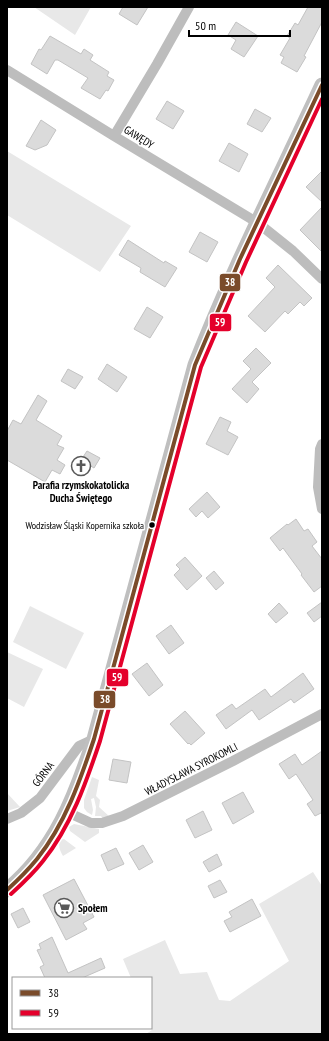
<svg xmlns="http://www.w3.org/2000/svg" width="329" height="1041" font-family="'PT Sans Narrow',sans-serif">
  <style>
    .green { fill: #e8e8e8 }
    .building { fill: #dbdbdb; stroke: #c3c3c3 }
    .lines { fill: none; stroke-linecap: round; stroke-linejoin: round }
    .street { stroke: #bdbdbd; stroke-width: 10 }
    .secondary { stroke: #bfbfbf; stroke-width: 15 }
    .bus-1-casing { stroke: #fff; stroke-width: 7 }
    .bus-2-casing { stroke: #fff; stroke-width: 7 }
    .bus-1 { stroke: #7a4b2a; stroke-width: 4 }
    .bus-2 { stroke: #e4002b; stroke-width: 4 }
    .bus-dot { fill: #000; stroke: #fff; stroke-width: 1.5 }
    .labels { text-anchor: middle; dominant-baseline: central; stroke-width: 3; stroke-linejoin: round; paint-order: stroke }
    .bus-label { font-size: 10px; fill: #000; stroke: #fff; text-anchor: end }
    .street-label { font-size: 11px; fill: #000; stroke: #fff }
    .poi-label { font-size: 11px; font-weight: bold; fill: #000; stroke: #fff }
    .line-badge { stroke: #fff; stroke-width: 1.5 }
    .badge-label { font-size: 11px; text-anchor: middle; font-weight: bold; fill: #fff }
  </style>
  <rect width="100%" height="100%" fill="#fff"/>
  <path class="green" d="M34,7H91L75,35Z
    M7,151L131,226L100,272L7,215Z
    M30,606L84,633L66,669L13,642Z
    M7,652L43,669L24,707L7,698Z
    M92,777L99,780L96,796L100,800L99,807L110,817L103,819L101,816H95L96,807L94,798L91,799L93,810L92,815L87,812L84,808V800Z
    M7,793L20,807L7,811Z
    M74,824L99,829V833L85,842L70,831L69,827Z
    M64,839L76,848L63,856C60,851 58,846 60,840Z
    M313,872L322,886V1034H146L152,1030L151,1027V978H131L123,959L165,940L180,974L207,972L219,1000L230,1001L289,961L259,904Z"/>
  <path class="building" d="M123,7H148L137,25L119,14Z
    M308,7H322V22L304,56L306,57L297,72L281,63L284,57L280,55L290,38L287,36L295,23L298,25Z
    M236,22L258,36L244,57L231,49L236,40L228,35Z
    M50,36L81,54L84,49L93,55L90,60L109,72L107,76L114,80L108,91L106,90L100,99L81,88L88,78L58,60H55L47,74L31,64L39,49L41,50Z
    M167,101L184,111L173,129L156,119Z
    M255,109L271,118L262,132L247,124Z
    M41,120L56,130L47,145L35,150L26,146Z
    M229,143L248,154L239,172L219,161Z
    M322,171V202L306,187Z
    M322,207V252L300,230Z
    M200,232L218,242L207,262L189,252Z
    M128,240L164,263L165,261L177,268L165,287L140,272L141,268L119,255Z
    M278,265L312,298L304,306L300,302L288,314L285,311L265,332L248,316L275,287L266,278Z
    M147,307L163,317L150,338L134,329Z
    M256,348L271,363L252,382L259,389L247,403L232,389L251,369L243,361Z
    M107,364L127,377L117,392L98,379Z
    M68,369L83,377L75,389L61,381Z
    M38,395L47,401L36,420L62,436L57,445L64,448L57,460L65,465L60,474L52,470L45,482L7,460V431L13,420L21,424Z
    M220,417L231,422L227,431L238,437L228,455L206,444Z
    M87,451L100,458L94,468L81,460Z
    M207,492L220,507L208,518L202,511L196,517L189,509Z
    M296,519L304,531L308,529L317,542L312,546L322,559V586L314,592L301,575L302,574L283,548L280,551L270,538L287,524L288,525Z
    M185,557L202,576L187,590L174,575L180,569L176,565Z
    M214,571L224,583L216,590L206,578Z
    M322,602V616L314,622L307,613Z
    M279,603L288,613L276,623L268,614Z
    M171,625L184,643L169,654L156,636Z
    M147,663L163,685L149,696L132,674Z
    M303,673L314,689L294,703L291,699L259,720L252,710L226,729L216,715L232,704L236,709L265,689L271,697Z
    M185,711L205,733L191,745L189,743L188,744L170,724Z
    M322,751V814L321,813L315,816L307,804L313,800L296,774L289,779L279,764L295,754L302,765Z
    M113,759L131,762L127,783L109,780Z
    M243,792L254,812L233,824L222,803Z
    M203,811L212,830L195,838L186,820Z
    M143,845L153,862L139,870L129,853Z
    M116,848L124,864L108,871L101,855Z
    M217,854L222,865L209,872L203,862Z
    M74,879L94,917L83,923L87,929L66,940L43,895Z
    M220,880L227,892L214,898L208,886Z
    M252,899L261,916L230,932L224,921L232,917L229,912Z
    M23,908L30,922L18,928L11,914Z
    M52,937L68,973L101,958L105,968L82,978H45L40,967L44,965L37,950L41,949L39,944Z"/>
  <g class="lines">
    <path class="street" d="M189,7L157,64L114,136L258,223L293,251L322,279
      M7,70L114,136
      M322,444L320,449L318,487L322,509
      M67,812L91,823H102L123,816L233,761L322,714
      M7,819L21,813L40,798L79,746L94,739"/>
    <path class="secondary" d="M7,890C55,850 75,797 94,739L195,365C232,270 279,178 322,85"/>
    <defs>
      <path id="bus-1" d="M7,890C18,880 28,870 37,859C65,824 80,781 94,739L195,365L240,259L322,85"/>
      <path id="bus-2" d="M11,894C22,884 33,874 43,861C71,826 86,783 100,741L201,367L246,262L322,99"/>
    </defs>
    <use href="#bus-1" class="bus-1-casing"/>
    <use href="#bus-2" class="bus-2-casing"/>
    <use href="#bus-1" class="bus-1"/>
    <use href="#bus-2" class="bus-2"/>
  </g>
  <defs>
    <symbol id="church-ring" viewBox="-11 -11 22 22"><circle r="9.5" fill="#fff" stroke="#595959" stroke-width="1.5"/><path d="M-1.2-6h2.4v3.5h3.3v2.4h-3.3V6h-2.4V-.1h-3.3v-2.4h3.3Z" fill="#595959"/></symbol>
    <symbol id="supermarket-ring" viewBox="-11 -11 22 22"><circle r="9.5" fill="#fff" stroke="#595959" stroke-width="1.5"/><path d="M-6-5.5h2.5l.6 2H6L4.5 2H-2.5L-4.4-4H-6ZM-1.5 3.2a1.3 1.3 0 1 0 .1 0ZM3 3.2a1.3 1.3 0 1 0 .1 0Z" fill="#595959"/></symbol>
  </defs>
  <g fill-rule="evenodd">
    <use href="#church-ring" x="70" y="455" width="22" height="22"/>
    <use href="#supermarket-ring" x="53" y="897" width="22" height="22"/>
  </g>
  <circle class="bus-dot" cx="152" cy="525" r="3.5"/>
  <g class="labels">
    <g class="bus-label">
      <text x="144" y="525">Wodzisław Śląski Kopernika szkoła</text>
    </g>
    <g class="street-label">
      <text transform="translate(139 137) rotate(32)">GAWĘDY</text>
      <text transform="translate(191 769) rotate(-27)">WŁADYSŁAWA SYROKOMLI</text>
      <text transform="translate(43 774) rotate(-53)">GÓRNA</text>
    </g>
    <g class="poi-label">
      <text x="81" y="485">Parafia rzymskokatolicka<tspan x="81" dy="13">Ducha Świętego</tspan></text>
      <text x="78" y="908" text-anchor="start">Społem</text>
    </g>
  </g>
  <g class="line-badge">
    <rect x="219" y="273" width="22" height="19" rx="4" fill="#7a4b2a"/>
    <rect x="209" y="313" width="23" height="19" rx="4" fill="#e4002b"/>
    <rect x="106" y="668" width="23" height="19" rx="4" fill="#e4002b"/>
    <rect x="93" y="690" width="23" height="19" rx="4" fill="#7a4b2a"/>
  </g>
  <g class="badge-label">
    <text x="230" y="286">38</text>
    <text x="220" y="326">59</text>
    <text x="117" y="681">59</text>
    <text x="105" y="703">38</text>
  </g>
  <rect width="329" height="1041" fill="none" stroke="#000000" stroke-width="16"/>
  <rect x="12" y="977" width="140" height="52" fill="#ffffff" stroke="#999999"/>
  <rect x="20" y="990" width="20" height="6" fill="#7a4b2a" stroke="#999999"/>
  <text x="48" y="997" font-size="12" fill="#000000">38</text>
  <rect x="20" y="1010" width="20" height="6" fill="#e4002b" stroke="#999999"/>
  <text x="48" y="1017" font-size="12" fill="#000000">59</text>
  <path d="M189 30v6h101v-6" fill="none" stroke="#000000" stroke-width="2"/>
  <text x="195" y="30" font-size="12" fill="#000000" stroke="#ffffff" stroke-width="3" paint-order="stroke">50 m</text>
</svg>
